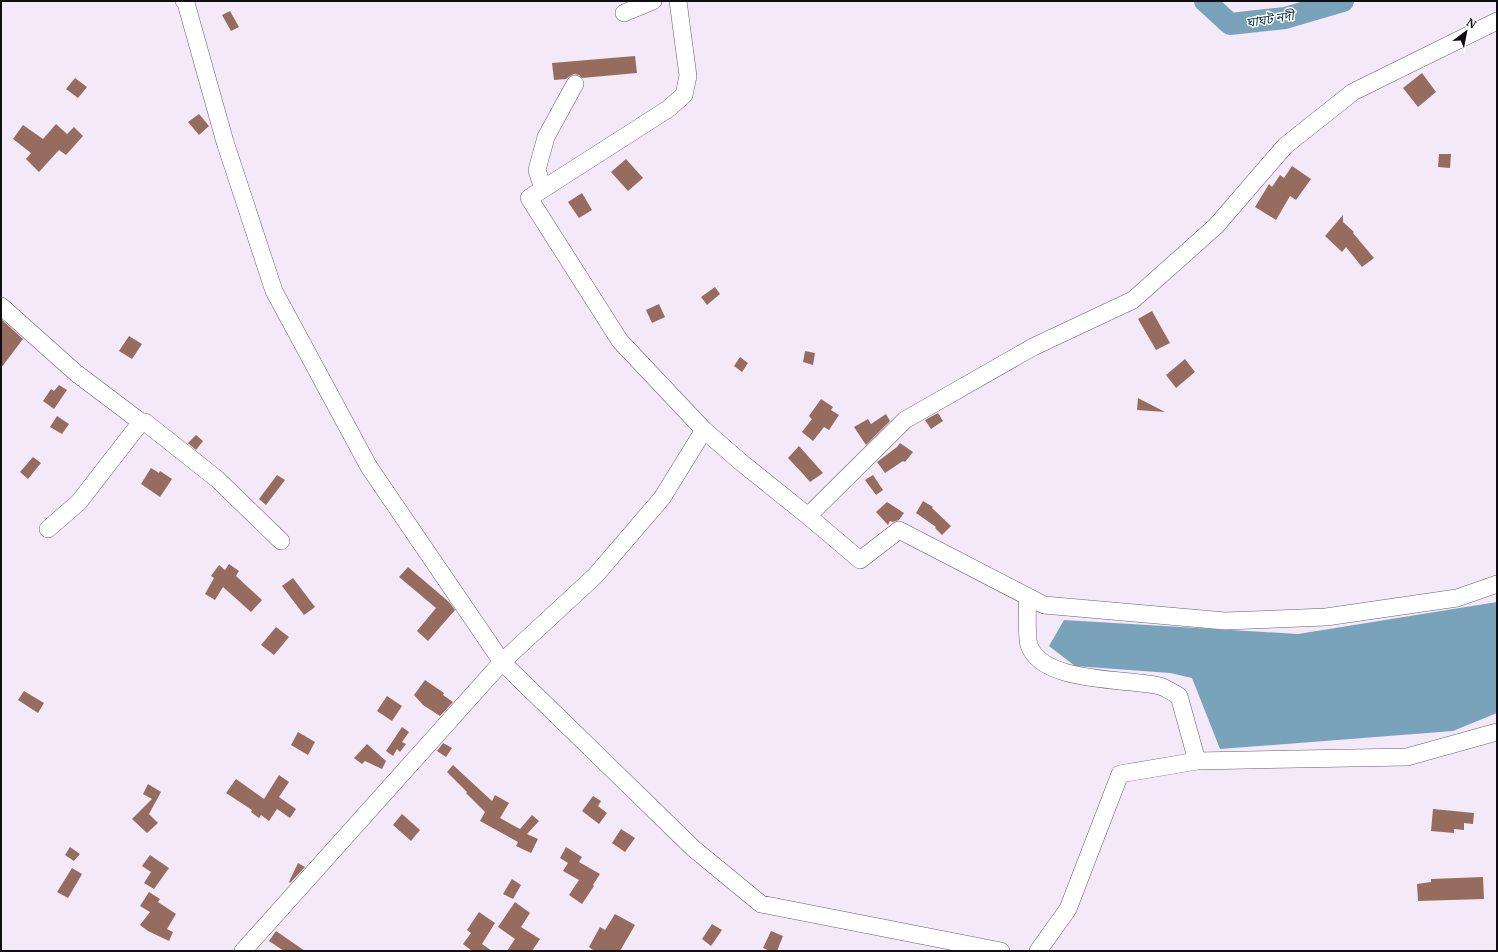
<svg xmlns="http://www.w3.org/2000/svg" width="1498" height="952" font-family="Merriweather,'Noto Sans Bengali',serif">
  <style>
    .water { fill: #78a3ba }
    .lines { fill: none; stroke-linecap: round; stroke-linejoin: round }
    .river { stroke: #78a3ba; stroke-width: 22 }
    .building { fill: #966c5f }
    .minor-casing { stroke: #68606d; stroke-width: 18 }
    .minor { stroke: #fff; stroke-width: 17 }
    .labels { text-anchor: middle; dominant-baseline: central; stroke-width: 3; stroke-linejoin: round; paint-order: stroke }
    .water-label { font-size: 13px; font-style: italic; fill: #082f40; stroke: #fff }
  </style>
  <rect width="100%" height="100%" fill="#f3e9f9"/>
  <path class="water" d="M1497,602V713L1453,731L1220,749L1192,678L1170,673L1075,666L1049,646L1064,620L1298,634Z"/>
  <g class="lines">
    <path class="river" d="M1205,1L1230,24L1285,18L1343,1"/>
  </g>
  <path class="building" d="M230,11L239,27L231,31L222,15Z
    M635,56L637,73L582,78L579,75L574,74L570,76L566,79L554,80L552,63Z
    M1422,73L1436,92L1418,107L1403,88Z
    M75,78L87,87L78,98L66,89Z
    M199,114L209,126L199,135L188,122Z
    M56,124L67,134L74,127L83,136L66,155L59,150L39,172L26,159L31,153L13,139L23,125L43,139Z
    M1439,154H1451L1450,168L1438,167Z
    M626,159L643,178L628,191L611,172Z
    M1292,166L1311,179L1296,200L1290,196L1276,220L1255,207L1269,184L1272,187L1280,175L1284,178Z
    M582,193L592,210L579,218L568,202Z
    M1343,215V222L1354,232L1353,233L1374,258L1362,267L1346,247L1342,252L1325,236Z
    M715,287L720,294L707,305L701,297Z
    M659,304L665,317L652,323L646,310Z
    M1152,311L1170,343L1156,350L1138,319Z
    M1,319L23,339L1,368Z
    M129,336L142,344L132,359L119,351Z
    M805,351L815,353L813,365L803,362Z
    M740,357L748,363L742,372L734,366Z
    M1185,359L1195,372L1176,388L1166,375Z
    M59,385L67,390L54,409L43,401L51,389L54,391Z
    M1138,398L1165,412L1137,410Z
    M821,399L833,407L831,410L839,415L829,430L824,427L813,441L802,432L812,419L809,416Z
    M938,413L943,421L931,429L925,420Z
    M886,414L890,421L866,445L854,427L868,419L871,424Z
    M57,416L69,424L62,434L50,427Z
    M196,435L203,441L196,450L188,443Z
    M900,443L913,452L905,462L903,461L885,473L877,462L897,447Z
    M799,446L823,473L810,482L804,475L788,458Z
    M33,457L41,463L28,479L20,472Z
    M151,468L159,473L160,471L172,479L160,497L141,484Z
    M277,475L285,480L266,505L259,499Z
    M873,475L883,490L876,495L865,480Z
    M923,501L933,507L932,508L951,526L942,535L935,528L936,527L916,513Z
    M887,502L904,513L899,520L893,522L890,521L888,525L876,512Z
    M229,564L239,571L236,576L262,600L251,612L223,587L215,600L205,594L214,578L211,576L219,565L225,570Z
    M408,567L449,602L455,610L428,641L417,631L436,608L399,577Z
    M293,578L315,607L304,615L282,586Z
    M276,627L289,637L274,655L261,645Z
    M425,680L444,693L443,695L453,702L440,716L423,705L414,695Z
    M24,691L44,703L38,713L18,700Z
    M387,696L402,706L392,721L377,711Z
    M402,727L409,732L402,742L406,744L400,752L397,749L393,756L386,751Z
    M298,732L315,742L308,755L291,745Z
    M443,743L452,748L446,757L437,751Z
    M367,744L386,761L382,769L365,761L362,764L354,758Z
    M453,765L492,801L495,795L509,803L500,818L520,829L532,815L539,821L527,834L538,839L531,853L516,846L518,842L480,821L485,812L466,793L467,792L447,772Z
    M279,775L289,782L279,797L296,809L290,818L277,809L269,821L261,815L259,818L251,812L252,810L226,793L236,779L264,799Z
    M148,784L161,792L149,814L158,823L147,833L132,819L152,799L143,794Z
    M593,796L601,801L598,806L607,813L599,824L582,811Z
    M1433,809L1474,813L1473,824L1464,823V830L1454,829V833L1431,831Z
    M402,814L420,830L411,841L393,825Z
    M621,829L635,838L625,852L612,843Z
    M70,847L80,854L74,861L65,855Z
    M566,847L582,857L579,862L600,874L593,885L594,886L582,904L569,895L579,880L563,871L568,863L560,858Z
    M150,855L169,868L154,889L144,883L151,872L142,866Z
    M298,863L305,867L290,883L289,882Z
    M72,868L82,874L68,898L57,892Z
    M1483,877L1484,899L1418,901L1417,884L1431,882V879Z
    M512,879L521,885L513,899L503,894Z
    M149,892L160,899L158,902L176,914L167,929L173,932L169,941L148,931L140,925L150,912L140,906Z
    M515,902L530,913L521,927L540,939L532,951H507L515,939L498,927Z
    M479,912L495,923L482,944L492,951H472L463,944L471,933L467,930Z
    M615,914L635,925L620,951H594L589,947L600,927L605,930Z
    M712,924L722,930L711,946L702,939Z
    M276,931L305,951H284L269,941Z
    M771,931L783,936L777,951H770L763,948Z"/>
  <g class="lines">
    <defs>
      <path id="minor" d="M184,1L186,3L225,142L274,291L369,467L502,662L694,849L761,904L1001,951
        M678,1L688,76L684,95L668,109L529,198L620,341L704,430L742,463L808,516L905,420L1033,347L1133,300L1216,226L1285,146L1353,92L1497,21
        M624,13L653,1
        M543,189L537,170L546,137L575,84
        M1,306L76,373L141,422H145L217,479L281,541
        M808,516L860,560L899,530L1044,605L1225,621L1326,617L1457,598L1497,584
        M48,529L79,502L141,422
        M1027,596C1028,608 1026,636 1029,645C1042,684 1128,678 1160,686C1166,688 1173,693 1179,696L1197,761
        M243,951L502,662L595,576L662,498L704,430
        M1038,951L1068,909L1120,774L1197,761L1407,757L1497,732"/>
    </defs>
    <use href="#minor" class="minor-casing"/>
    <use href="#minor" class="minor"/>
  </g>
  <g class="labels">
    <g class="water-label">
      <text transform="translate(1270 19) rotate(-9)">ঘাঘট নদী</text>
    </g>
  </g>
  <rect width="1498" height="952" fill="none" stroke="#110e13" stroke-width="4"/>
  <g transform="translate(1466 32) rotate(32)" stroke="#ffffff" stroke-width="3" paint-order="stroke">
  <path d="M0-3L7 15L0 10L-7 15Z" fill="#110e13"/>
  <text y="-6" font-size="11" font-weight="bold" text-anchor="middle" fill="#110e13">N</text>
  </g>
</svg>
